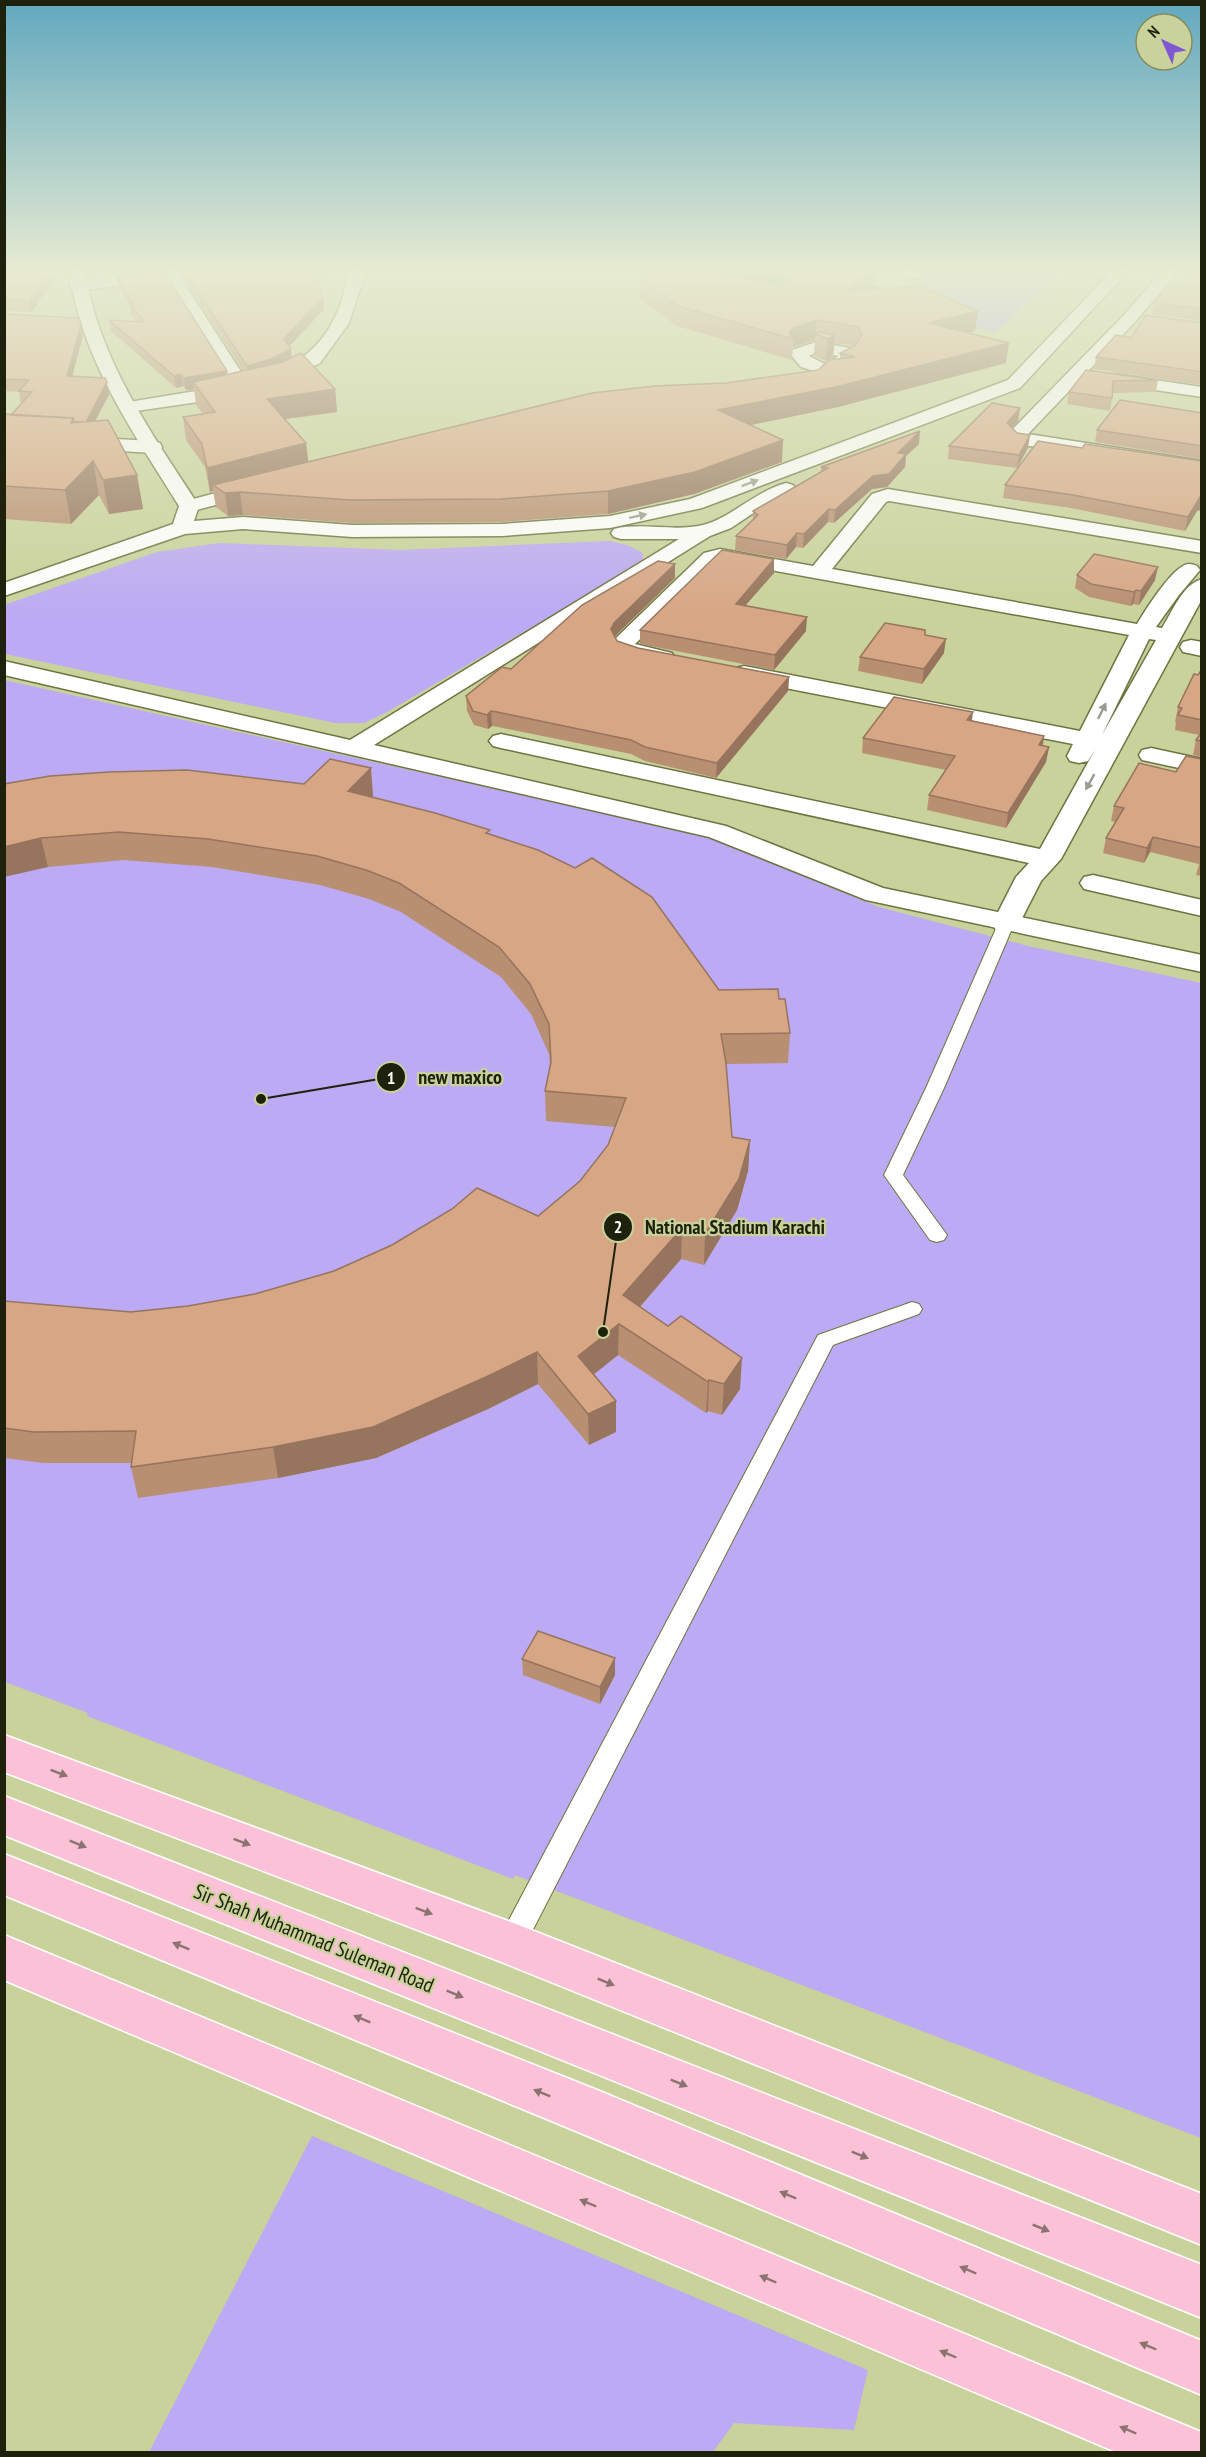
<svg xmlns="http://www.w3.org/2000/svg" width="1206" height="2457" font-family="'PT Sans Narrow',sans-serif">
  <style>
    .green { fill: #bcaaf4 }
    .water { fill: #369580 }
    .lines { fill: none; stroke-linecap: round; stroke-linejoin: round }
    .lane-casing { stroke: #6d7441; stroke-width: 2 }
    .street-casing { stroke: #6d7441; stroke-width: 3 }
    .secondary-casing { stroke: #6d7441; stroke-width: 3 }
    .highway-casing { stroke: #fff; stroke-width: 3 }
    .lane { fill: #fff; fill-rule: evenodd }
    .street { fill: #fff; fill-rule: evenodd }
    .secondary { fill: #fff; fill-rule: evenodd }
    .highway { fill: #fbc2d7; fill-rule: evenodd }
    .wall { fill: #b98f72 }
    .shaded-wall { fill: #96745d }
    .building { fill: #d7a685; stroke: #96745d; stroke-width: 1.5 }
    .oneway { fill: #9a9b91 }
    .oneway2 { fill: #8c7271 }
    .labels { text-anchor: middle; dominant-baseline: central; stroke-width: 4.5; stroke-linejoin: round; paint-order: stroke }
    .near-street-label { font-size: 21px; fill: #1e210b; stroke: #c9d29b }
    .leader { fill: none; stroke: #1e210b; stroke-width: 2 }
    .callout-dot { fill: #1e210b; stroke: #c9d29b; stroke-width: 2 }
    .mark-label { font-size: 18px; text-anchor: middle; font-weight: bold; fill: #fff }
    .callout-label { font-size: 20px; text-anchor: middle; font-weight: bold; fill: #1e210b; stroke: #c9d29b; stroke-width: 4.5; stroke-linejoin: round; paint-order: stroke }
  </style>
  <rect width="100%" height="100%" fill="#c9d29b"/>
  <path class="green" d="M921,270H1047L1057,276L995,332L980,329L933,308L922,284Z
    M609,541L627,545L643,553V562L387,712L364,723H335L5,654L4,605L157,552L219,543L400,550Z
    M4,680L703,835L879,907L1028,946L1201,983V2138L515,1875L513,1879L87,1716L88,1713L5,1682Z
    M312,2136L868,2370L854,2430L734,2423L713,2452H149Z"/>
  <path class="water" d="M719,270H799L872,285L891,291L903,299L700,279Z"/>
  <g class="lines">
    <defs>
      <path id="lane" d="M1006,919L1014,924L944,1088L903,1175L947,1235L944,1240L937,1242L930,1240L884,1175L926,1088L998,924Z
        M912,1302L919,1304L922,1309L919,1314L833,1345L521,1953L511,1957L501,1953L497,1944L501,1935L818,1335Z"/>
      <path id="street" d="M160,270H203L201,273L180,277L247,381C284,371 313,358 332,323C341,308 345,287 350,270H366L349,323L320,363L285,382L212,400L129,412L123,411L120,407L123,403L232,385L166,279L77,291L69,286L77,281Z
        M902,270H917L922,276L919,279H909Z
        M1163,270H1179L1136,321L1028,434L1202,461V473L1023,445L1016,443L1008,435L1011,431L1124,315Z
        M816,342L856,349L858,353C850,365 830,381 815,378L812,374L814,371L801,367L790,354L792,350ZM817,352L839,356L825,364L809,356Z
        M1114,374L1202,387V397L1108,383L1105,379L1108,375Z
        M4,433L153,441L160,443L162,447L160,451L153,453L4,444Z
        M257,482L264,484L267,488L264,492L189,512L182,510L179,506L182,502Z
        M888,489L1202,541V553L889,501L886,502L832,569L1137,624C1146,609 1169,573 1183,566C1187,563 1193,564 1197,566L1200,570L1179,595L1156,627L1162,628C1172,612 1183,584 1202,579V599L1061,859L1041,881L1016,930L1006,932L996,930L992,924L1016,877L1029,863L501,748L493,746L489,741L493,736L501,734L1040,849L1096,748L1088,761L1079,763L1070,761L1067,756L1073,744L744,680L736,678L733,673L736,668L744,666L1080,731L1129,635L720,561L635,644L672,653L675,658L672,663C655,667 634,658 617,654L613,643L616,638L704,553L720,549L813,566L872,494ZM1149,639L1156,640L1102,735Z
        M1191,640L1202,642V656L1183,652L1180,647L1183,642Z
        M1151,748L1202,759V773L1142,760L1139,755L1142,750Z
        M1093,875L1202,900V916L1084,889L1080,883L1084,877Z"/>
      <path id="secondary" d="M69,270H85C98,359 151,432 199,506L194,521L243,517L352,525L502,524L610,516L690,499L1008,380L1113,270H1129L1020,388L702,508L610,528L502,536L352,537L243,529L185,534L4,596V583L173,524L179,506C133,432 81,359 69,270Z
        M786,483L793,485L796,489L793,493L758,510L731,528L710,536L374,745L726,826L883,888L1202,955V972L866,900L709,837L4,675V661L350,740L679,539H621L614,537L611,533L614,529C642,522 674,532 703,525C729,519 756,491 786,483Z"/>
      <path id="highway" d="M4,1735L511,1922L1202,2194V2245L499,1961L4,1772Z
        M4,1796L1202,2265V2318L4,1835Z
        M4,1854L597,2090L1202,2341V2395L583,2134L4,1895Z
        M4,1935L1201,2432L1202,2452H1116L4,1980Z"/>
    </defs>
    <use href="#lane" class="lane-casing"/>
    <use href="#street" class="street-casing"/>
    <use href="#secondary" class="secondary-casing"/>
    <use href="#highway" class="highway-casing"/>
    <use href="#lane" class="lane"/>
    <use href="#street" class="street"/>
    <use href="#secondary" class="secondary"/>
    <use href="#highway" class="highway"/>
  </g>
  <path class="wall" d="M4,270H59L32,312L4,311Z
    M183,270H334V272L316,274L323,297L324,309L289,346L292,358L335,389L337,412L285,419L308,461L726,383L818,370L840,359V353L855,346L835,343L833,357L826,361L814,356L815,340L793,347L792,360L677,326L639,298L640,278L782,285L797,270H883L866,290L978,311L975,331L968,333L1006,363L838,407L750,425L782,462L694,494L608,514L502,522L352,523L243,515L228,516L216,507L213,491L210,492L205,467L186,440L183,417L203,414L196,405L194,389L186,390L183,386L176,388L111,331L109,320L137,322L131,314L130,307L119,288L117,276L227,371V375L243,371L184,279Z
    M1057,270H1111L1101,280L1070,277Z
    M1202,270V321L1152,314L1154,303L1186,287Z
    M4,314L83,335L72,377L109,395L95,421L137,475L143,509L109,514L99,495L71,524L4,519V414L11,415L21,404L19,392L4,391Z
    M1202,323V385L1094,369L1096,357L1131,338Z
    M1086,370L1158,380L1156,392L1113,393L1110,411L1067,404L1069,392Z
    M1020,408L1018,421L1012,428L1028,448L1017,468L948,459L949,446Z
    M1202,413V459L1095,442L1097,430Z
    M919,444L906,456L905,467L887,487L872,489L834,523L828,522L803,548L796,547L786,559L735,550L736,536L753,520V511L821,472V467Z
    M1082,448L1197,511L1185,531L1071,508L1003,498L1005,485Z
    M774,559V573L746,605L806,631L774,670L640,644V630Z
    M1077,575L1155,580L1139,605L1133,604L1131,606L1089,597L1075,588Z
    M675,578L615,636L617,641L638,648L789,677L788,691L716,778L645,761L631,754L498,727L492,726L488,729L474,725L467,711L466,696L511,669Z
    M925,635L944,653L922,684L858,671L860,657Z
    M1202,669V757L1193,755L1196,740L1199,735L1175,730L1176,722H1175L1178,707Z
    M971,720L1044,736L1043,745L1049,747L1046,762L1006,828L927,810L929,795L946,770L862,753L863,738Z
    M1202,759V876L1196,875L1199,864L1150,852L1144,863L1103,853L1106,838L1115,822L1111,821L1114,806Z
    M4,784L373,796L372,797L490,835L719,990L779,999L790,1033L788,1063L726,1064L732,1137L750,1140L748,1171L737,1210L704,1265L681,1259L640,1307L740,1389L722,1415L708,1411L706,1413L618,1355L594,1374L616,1432L589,1445L538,1384L488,1409L376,1458L278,1478L138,1498L131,1467V1463H43L4,1458V1301L131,1312L188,1306L255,1294L538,1216L580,1181L608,1145L615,1127L546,1121L545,1091L550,1065L549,1054L531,1014L501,977L401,912L369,899L320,885L212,867L124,860L48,867Z
    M615,1658V1675L600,1704L523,1675L522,1659Z"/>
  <path class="shaded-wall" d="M50,270H59L32,312L29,301Z
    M110,270H141L111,274Z
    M309,270H334V272L309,275Z
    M867,270H883L847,311L849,291Z
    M1102,270H1111L1101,280Z
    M323,297L324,309L285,351L284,339Z
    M978,311L975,331L926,343L929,323Z
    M817,320L815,340L793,347V339L789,333L793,328Z
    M81,324L83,335L69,389L67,376Z
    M835,335L833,357L826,361L828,339Z
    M1009,343L1006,363L838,407L717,432L718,410Z
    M291,349L292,361L248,378L247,366Z
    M227,371L228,383L193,382L194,389L186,390L184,378Z
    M181,374L183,386L176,388L174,376Z
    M107,382L109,395L87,435L85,423Z
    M335,389L337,412L270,421L267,399Z
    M1020,408L1018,421L1006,435L1007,423Z
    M920,431L919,444L906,456L905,467L887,487L872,489L834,523L835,510Z
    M1030,435L1028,448L1017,468L1019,455Z
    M783,440L782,462L694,494L608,514V491Z
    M306,443L309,466L213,485V491L210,492L207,468Z
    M93,461L99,495L71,524L65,490Z
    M137,475L143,509L109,514L103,480Z
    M240,492L243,515L228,516L225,493Z
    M1200,497H1202V510L1197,511L1185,531L1188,517Z
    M829,509L828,522L803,548L804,534Z
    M797,533L796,547L786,559L787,545Z
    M774,559V573L735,617L736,604Z
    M675,564V578L614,637L611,629L614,623Z
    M1158,567L1155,580L1139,605L1141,591Z
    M1136,590L1133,604L1131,606L1134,592Z
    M807,617L806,631L774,670L775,655Z
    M946,639L944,653L922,684L924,669Z
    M789,677L788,691L716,778L717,763Z
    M491,711L492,726L488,729L487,715Z
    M973,712L971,727L967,720Z
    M1044,736L1042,751L1039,745Z
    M1049,747L1046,762L1006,828L1008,813Z
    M371,768L373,796L350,819L348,791Z
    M1153,837L1150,852L1144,863L1147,848Z
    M41,838L48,867L4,877V847Z
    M750,1140L748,1171L737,1210L704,1265L705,1234Z
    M682,1228L681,1259L623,1326V1295Z
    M619,1324L618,1355L578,1387V1356Z
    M537,1352L538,1384L488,1409L376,1458L278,1478L273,1447Z
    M742,1358L740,1389L722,1415L724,1384Z
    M709,1380L708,1411L706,1413L708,1382Z
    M616,1401V1432L589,1445L588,1414Z
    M615,1658V1675L600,1704V1687Z"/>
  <path class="building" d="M4,270H50L29,301L4,299Z
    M163,270L227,371L184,378L181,374L174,376L109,320L144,322L130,303H132L117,276Z
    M184,270H315L323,297L284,339L291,349L271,359L247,366Z
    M648,270H696L782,285L797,270H867L849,291L919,286L978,311L929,323L1009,343L840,386L718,410L783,440L695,472L608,491L501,499L350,500L240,492L225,493L213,485L592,393L655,386L726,383L818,370L829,360L855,357L840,353L855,346L862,334L858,327L817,320L793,328L789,333L793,339L678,306L640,278Z
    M1192,270H1202V309L1154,303L1166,285L1186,287Z
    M4,314L79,318L81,324L67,376L105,378L107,382L86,422H74L73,418L11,415L32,392L19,391L29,380L4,379Z
    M1146,315L1202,323V372L1096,357L1116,335L1131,338Z
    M819,332L835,335L828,339L816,334Z
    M301,353L335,389L267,399L306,443L207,468L202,444L183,417L215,412L193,382L283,362Z
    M1086,370L1158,380L1113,381L1112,398L1069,392Z
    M1120,400L1202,413V446L1097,430Z
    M992,403L1020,408L1007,423L1017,433L1030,435L1019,455L949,446Z
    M4,414L73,418L71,423L108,420L137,475L103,480L93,461L65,490L4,486Z
    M920,431L898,453L906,454L889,474L873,476L835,510L829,509L804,534L797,533L787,545L736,536L758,515L753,511L828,468L821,467Z
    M1038,441L1082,448L1085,444L1202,461V497H1200L1188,517L1073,495L1005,485Z
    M722,550L774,559L736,604L807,617L775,655L640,630Z
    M1094,554L1158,567L1141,591L1136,590L1134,592L1091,584L1077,575Z
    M658,561L675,564L614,623L611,629L617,641L638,648L789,677L717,763L645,747L631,740L497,712L491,711L487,715L473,711L466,696L502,667L511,669L582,605Z
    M885,623L925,630V635L946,639L924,669L860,657Z
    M1202,669V720L1178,715L1182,708L1178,707L1194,674L1198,675Z
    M894,697L973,712L967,720L1044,736L1039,745L1049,747L1008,813L929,795L955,756L863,738Z
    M1202,732V741L1196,740Z
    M1186,756L1202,759V848L1153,837L1147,848L1106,838L1124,808L1114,806L1139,763L1176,772Z
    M330,759L371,768L348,791L435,813L490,830L486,833L538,850L575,868L592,858L652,897L719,990L778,989L779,999H785L790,1033L721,1034L726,1063L732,1137L750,1140L739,1179L705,1234L682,1228L623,1295L668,1326L681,1316L742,1358L724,1384L709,1380L708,1382L619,1324L578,1356L616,1401L588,1414L537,1352L486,1377L373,1427L273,1447L131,1467L136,1431L34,1432L4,1428V1301L131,1312L188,1306L255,1294L334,1271L392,1245L452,1209L477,1188L538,1216L580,1181L608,1145L626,1098L545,1091L551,1062L549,1024L530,984L499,947L399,883L366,870L317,856L208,839L119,832L41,838L4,847V784L50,776L109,772L187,770L304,784Z
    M538,1631L615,1658L600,1687L522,1659Z"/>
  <defs><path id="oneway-solid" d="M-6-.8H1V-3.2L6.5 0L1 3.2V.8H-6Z" transform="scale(1.5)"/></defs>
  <g class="oneway">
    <use href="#oneway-solid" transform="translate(750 483) rotate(-21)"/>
    <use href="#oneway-solid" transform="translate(638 516) rotate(-12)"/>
    <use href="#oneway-solid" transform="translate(1102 711) rotate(-64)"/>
    <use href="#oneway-solid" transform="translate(1090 782) rotate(119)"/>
  </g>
  <g class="oneway2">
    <use href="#oneway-solid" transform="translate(59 1773) rotate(21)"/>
    <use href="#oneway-solid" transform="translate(242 1842) rotate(21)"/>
    <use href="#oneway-solid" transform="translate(78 1844) rotate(22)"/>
    <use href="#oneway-solid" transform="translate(424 1911) rotate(21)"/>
    <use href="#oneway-solid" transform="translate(181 1946) rotate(-158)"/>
    <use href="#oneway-solid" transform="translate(606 1982) rotate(22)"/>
    <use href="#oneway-solid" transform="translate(455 1994) rotate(22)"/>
    <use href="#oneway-solid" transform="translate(362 2019) rotate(-158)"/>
    <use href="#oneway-solid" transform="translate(679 2083) rotate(22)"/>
    <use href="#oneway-solid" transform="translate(542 2093) rotate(-158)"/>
    <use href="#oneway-solid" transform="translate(860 2155) rotate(22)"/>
    <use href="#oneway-solid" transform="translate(788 2195) rotate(-157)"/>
    <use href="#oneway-solid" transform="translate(588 2203) rotate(-157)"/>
    <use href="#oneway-solid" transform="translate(1041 2228) rotate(22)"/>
    <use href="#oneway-solid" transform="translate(968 2270) rotate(-157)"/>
    <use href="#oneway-solid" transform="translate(768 2279) rotate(-157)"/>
    <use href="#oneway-solid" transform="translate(1148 2346) rotate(-157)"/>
    <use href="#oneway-solid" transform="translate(948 2354) rotate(-157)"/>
    <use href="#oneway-solid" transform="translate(1128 2430) rotate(-157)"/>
  </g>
  <linearGradient id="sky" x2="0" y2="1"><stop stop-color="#61a8be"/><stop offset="0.44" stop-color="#e7ebd2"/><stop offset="1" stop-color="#e7ebd2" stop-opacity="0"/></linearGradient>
  <rect width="1206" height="614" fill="url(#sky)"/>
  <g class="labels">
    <g class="near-street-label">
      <text transform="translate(314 1938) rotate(22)">Sir Shah Muhammad Suleman Road</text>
    </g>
  </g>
  <path class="leader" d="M261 1099L391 1077M603 1332L618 1227"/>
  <g class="callout-dot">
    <circle cx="261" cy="1099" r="6"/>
    <circle cx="603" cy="1332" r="6"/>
    <circle cx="391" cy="1077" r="15"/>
    <circle cx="618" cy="1227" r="15"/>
  </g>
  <g class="mark-label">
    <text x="391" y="1084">1</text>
    <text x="618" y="1233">2</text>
  </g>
  <g class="callout-label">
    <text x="460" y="1084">new maxico</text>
    <text x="735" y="1234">National Stadium Karachi</text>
  </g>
  <rect width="1206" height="2457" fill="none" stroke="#1e210b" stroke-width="12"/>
  <g transform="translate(1164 42) rotate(315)"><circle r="28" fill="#c9d29b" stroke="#858b61" stroke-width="1.5"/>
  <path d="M0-4.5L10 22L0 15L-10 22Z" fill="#7f57d1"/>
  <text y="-9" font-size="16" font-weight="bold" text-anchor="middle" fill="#1e210b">N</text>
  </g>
</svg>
